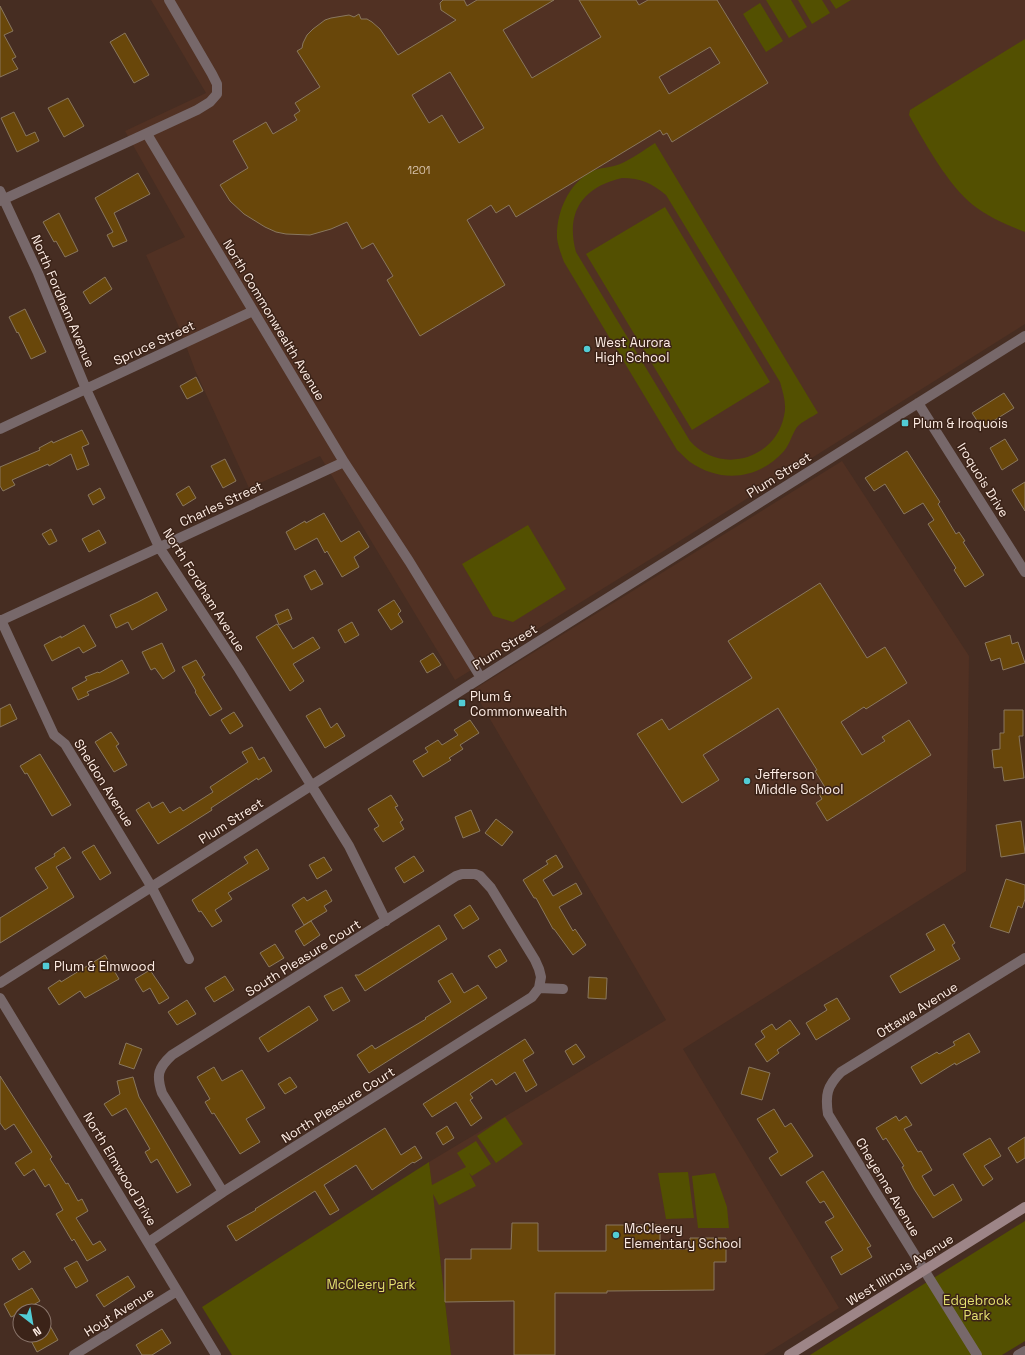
<svg xmlns="http://www.w3.org/2000/svg" width="1025" height="1355" font-family="'Space Grotesk',sans-serif">
  <style>
    .built { fill: #513123 }
    .green { fill: #535001; fill-rule: evenodd }
    .building { fill: #69470a; stroke: #89775e; fill-rule: evenodd }
    .lines { fill: none; stroke-linecap: round; stroke-linejoin: round }
    .minor { stroke: #77686a; stroke-width: 10 }
    .secondary { stroke: #9d8587; stroke-width: 10 }
    .poi-dot { fill: #52ccd5; stroke: #3b2318; stroke-width: 1.5 }
    .labels { text-anchor: middle; dominant-baseline: central; stroke-width: 3; stroke-linejoin: round; paint-order: stroke }
    .number-label { font-size: 11px; fill: #d9c4ae }
    .street-label { font-size: 13px; fill: #feede5; stroke: #3b2318 }
    .poi-label { font-size: 13px; fill: #feede5; stroke: #3b2318; text-anchor: start }
    .park-label { font-size: 13px; fill: #e4e06f; stroke: #3b2318 }
  </style>
  <rect width="100%" height="100%" fill="#462d22"/>
  <path class="built" d="M151,0H1025V324L662,552L455,680L320,456L249,488L195,370L179,327L146,255L185,237L125,131L206,93Z
    M842,461L969,656L966,871L683,1049L839,1308L764,1355H451L429,1162L666,1020L473,690Z"/>
  <path class="green" d="M766,0H791L807,27L789,38Z
    M798,0H822L830,13L812,24Z
    M830,0H851L836,9Z
    M760,3L783,41L766,52L743,14Z
    M1025,39V232C1007,225 988,217 973,205C948,185 925,143 909,115L910,110Z
    M655,143L818,413C812,417 801,422 797,427C792,434 790,444 784,451C759,479 722,484 690,462C686,459 682,454 677,450L564,262C561,254 558,246 557,238C556,213 568,185 590,172C600,167 611,168 620,164C632,159 644,150 655,143ZM622,178C641,178 651,183 666,195L780,382C783,393 787,404 784,416C775,460 720,475 690,441L576,252C565,212 583,187 622,178Z
    M665,207L770,382L692,430L586,254Z
    M528,525L566,589L513,622L493,616L462,564Z
    M505,1117L523,1144L496,1163L477,1136Z
    M476,1141L491,1164L472,1176L469,1173L476,1186L439,1205L433,1194L451,1355H232L202,1307L429,1162L432,1185L466,1167L457,1153Z
    M688,1172L694,1218L666,1219L658,1173Z
    M715,1173L727,1207L729,1228H698L692,1176Z
    M1025,1221V1341L1002,1355H810Z"/>
  <path class="building" d="M443,0H464L467,6L477,0H554L503,30L532,78L601,37L579,0H636L639,5L648,0H717L768,83L672,142L667,133L663,135L660,130L516,217L509,205L496,213L491,205L467,220L505,285L420,336L387,280L393,276L373,243L362,249L347,222L331,229L310,235L286,234L276,232L265,227L244,214L230,201L220,185L248,168L233,141L266,122L273,134L297,120L294,115L300,111L295,103L320,87L297,51L302,48L303,43L307,35L313,29L325,20L331,18L349,15L354,17L359,14L361,19H367L372,22L380,29L398,55L456,20L441,10L440,3ZM710,47L720,63L669,94L659,77ZM450,72L484,128L459,143L442,115L429,123L412,95Z
    M0,6L13,31L4,35L16,57L12,59L18,69L0,77Z
    M125,33L149,75L134,83L110,42Z
    M68,98L84,126L64,137L48,108Z
    M14,112L26,136L35,132L39,141L17,152L1,118Z
    M138,173L150,194L114,213L127,241L113,247L107,235L113,232L95,198Z
    M59,213L78,251L65,257L56,241L54,242L43,222Z
    M105,277L112,289L90,304L83,292Z
    M25,309L46,352L31,359L18,332L17,333L9,317Z
    M196,377L203,391L187,399L180,386Z
    M1004,393L1014,408L982,428L972,413Z
    M82,430L89,444L82,447L89,465L77,470L71,454L49,466L48,464L12,480L15,485L3,491L0,486V467L40,450L39,448L52,441L53,443Z
    M1005,439L1018,460L1002,470L990,448Z
    M907,451L940,502L938,504L956,534L959,532L965,541L963,542L984,575L965,587L954,570L956,568L928,524L934,520L923,503L904,514L885,484L874,491L865,478Z
    M225,459L236,481L223,488L211,466Z
    M1025,482V511L1012,490Z
    M189,486L196,498L183,506L176,494Z
    M100,488L105,498L93,505L88,495Z
    M324,513L341,542L359,531L369,547L354,557L359,567L342,577L327,551L325,553L317,538L295,550L286,532L305,521L306,523Z
    M51,529L57,541L49,545L42,534Z
    M99,530L106,543L89,552L82,539Z
    M315,570L323,584L311,590L304,576Z
    M820,583L867,658L885,647L907,683L866,709L864,707L841,722L862,755L885,741L882,737L909,720L931,755L827,821L816,803L822,799L819,794L826,789L815,771L817,770L778,708L703,755L719,780L682,803L637,734L662,719L669,730L752,678L728,641Z
    M157,592L167,610L132,630L128,622L116,628L110,615L138,602Z
    M394,600L401,611L398,614L403,622L391,630L378,610Z
    M288,609L292,619L279,625L275,615Z
    M352,622L359,635L345,643L338,630Z
    M277,624L293,649L313,637L320,648L293,664L304,681L290,691L256,637Z
    M84,625L96,646L83,653L79,647L52,661L44,645L61,636V638Z
    M1010,635L1012,644L1018,642L1025,663L1003,670L1000,658L991,661L985,643Z
    M162,643L175,671L163,679L155,668L151,670L142,652Z
    M433,653L441,665L427,673L420,661Z
    M122,660L129,673L113,681L87,692L89,695L78,700L72,688L87,680L85,677L98,672L99,673Z
    M196,660L205,675L202,677L222,709L210,716L195,692L196,691L182,667Z
    M10,704L17,719L0,727V709Z
    M320,708L331,728L337,723L345,736L325,748L306,716Z
    M1004,710H1023V736H1019L1024,778L1004,781L1002,767L994,768L992,750L1000,749V733H1004Z
    M234,712L243,726L230,734L221,720Z
    M470,720L479,733L460,745L463,749L449,758L451,760L423,777L413,761L428,752L425,748L438,740L442,745L458,735L454,730Z
    M111,732L119,744L116,746L127,765L114,772L95,742Z
    M252,747L259,760L264,757L272,771L258,780L257,778L211,808L212,810L158,844L136,810L149,802L152,808L163,802L170,813L180,807L183,811L213,792L210,787L248,762L242,752Z
    M40,754L71,805L52,816L27,773L25,774L20,766Z
    M391,795L398,806L395,807L403,820L400,822L404,829L383,842L374,829L379,826L368,809Z
    M471,810L480,831L463,838L455,817Z
    M496,819L513,832L502,846L485,833Z
    M1021,821L1025,853L1001,857L996,825Z
    M94,845L111,873L100,880L82,852Z
    M64,847L71,858L56,867L74,897L0,943V918L48,888L35,868L55,856L54,854Z
    M257,849L269,869L228,893L232,899L215,910L222,921L212,927L201,911L199,912L192,900L248,863L244,857Z
    M556,855L563,867L543,880L553,896L576,883L582,894L559,907L573,931L575,929L586,945L573,955L554,929H553L536,898H534L523,880L548,864L546,861Z
    M414,856L424,871L404,883L395,868Z
    M324,857L332,870L317,879L309,865Z
    M1006,879L1025,885V899L1022,908L1018,906L1009,933L990,927Z
    M326,890L332,901L324,906L327,911L304,925L292,905L304,897L307,901Z
    M470,905L479,919L463,929L454,915Z
    M311,921L320,935L304,946L295,931Z
    M944,924L955,943L952,945L960,959L900,993L890,976L935,950L926,934Z
    M439,925L447,939L365,991L355,975H359Z
    M275,944L284,958L269,967L260,953Z
    M500,949L507,961L496,968L488,956Z
    M105,955L119,979L85,998L80,991L59,1005L48,988L60,980L61,982Z
    M150,970L169,998L159,1004L150,988L143,992L135,979Z
    M452,973L464,993L478,985L487,998L369,1073L357,1055L372,1045L375,1049L426,1019L425,1018L451,1002L438,981Z
    M225,976L234,990L214,1002L205,988Z
    M589,977L607,978L606,999L588,998Z
    M342,987L350,1001L333,1011L324,996Z
    M837,998L850,1019L816,1040L806,1023L827,1010L824,1005Z
    M187,1000L196,1014L177,1025L168,1012Z
    M309,1006L318,1020L268,1052L259,1038Z
    M790,1020L800,1034L777,1050L779,1053L767,1062L755,1044L765,1037L761,1031L772,1024L776,1030Z
    M969,1033L980,1052L956,1065L955,1063L921,1084L911,1067L937,1052L939,1054L955,1045L953,1042Z
    M525,1039L534,1053L523,1060L537,1085L526,1092L515,1072L496,1085L492,1079L470,1094L473,1098L470,1100L482,1118L471,1126L456,1102L432,1117L423,1104Z
    M126,1043L142,1049L134,1069L119,1064Z
    M576,1044L585,1057L573,1065L565,1051Z
    M214,1067L222,1081L242,1070L265,1108L246,1119L260,1142L240,1154L214,1113L212,1114L205,1102L210,1099L197,1077Z
    M749,1067L770,1073L762,1100L741,1094Z
    M0,1076L52,1157L50,1159L66,1184L68,1183L78,1201L82,1199L88,1211L76,1218L93,1245L100,1241L106,1250L87,1261L74,1239L72,1241L56,1214L63,1210L49,1184L45,1187L34,1169L24,1176L15,1163L32,1152L14,1124L5,1130L0,1123Z
    M133,1077L139,1097L191,1185L177,1193L157,1159L151,1163L145,1152L150,1149L126,1108L112,1116L104,1104L120,1094L117,1081Z
    M290,1077L297,1087L285,1094L278,1084Z
    M774,1109L785,1127L791,1123L813,1156L781,1176L769,1158L778,1152L757,1119Z
    M896,1116L899,1121L906,1116L912,1125L904,1129L918,1152L921,1151L932,1170L922,1176L934,1196L953,1184L962,1200L933,1218L914,1189L902,1167L904,1166L886,1138L883,1140L876,1128Z
    M447,1126L454,1138L443,1145L436,1133Z
    M385,1128L401,1155L415,1146L422,1158L414,1163L413,1162L372,1190L356,1165L324,1185L339,1210L330,1215L315,1191L236,1241L227,1226L256,1210L255,1209Z
    M1025,1137V1158L1017,1163L1008,1148Z
    M990,1138L1001,1156L984,1166L993,1179L983,1186L963,1154Z
    M823,1171L871,1246L867,1248L872,1257L841,1275L831,1257L843,1250L825,1222L834,1217L824,1201L820,1203L806,1182Z
    M512,1223H538V1251H606V1225H660V1249H690V1238H726V1262H714V1290L607,1291V1293H555V1355H514V1301L445,1302V1259H471V1249H511Z
    M24,1251L31,1262L19,1270L12,1259Z
    M77,1261L88,1281L76,1288L64,1268Z
    M128,1276L135,1287L104,1307L96,1295Z
    M32,1288L40,1301L23,1311H20V1313L11,1317L4,1304Z
    M44,1315L58,1340L37,1352L28,1335H44Z
    M162,1329L171,1343L152,1355H142L136,1345Z"/>
  <g class="lines">
    <path class="minor" d="M147,134L344,462L409,561L481,678
      M0,191L38,273L86,389L159,547L239,669L349,846L386,921
      M0,201L197,110L210,102L217,94V84L212,74L169,0
      M918,403L1025,572
      M0,429L253,311
      M1,620L54,735L65,744L151,886L189,959
      M0,621L344,462
      M0,983L506,662L1025,336
      M539,988L563,989
      M0,998L216,1355
      M149,1242L223,1192L532,997L539,988L541,977L539,969L535,960L491,888L480,876L475,874H462L456,876L172,1055C158,1068 156,1075 162,1093L223,1192
      M74,1355L177,1291
      M977,1355L875,1191L828,1114C825,1095 827,1086 841,1072L1025,958
      M1018,1355L1025,1351"/>
    <path class="secondary" d="M789,1355L1025,1207"/>
  </g>
  <g class="poi-dot">
    <circle cx="587" cy="349" r="4"/>
    <rect x="901" y="419" width="8" height="8" rx="2"/>
    <rect x="458" y="699" width="8" height="8" rx="2"/>
    <circle cx="747" cy="781" r="4"/>
    <rect x="42" y="962" width="8" height="8" rx="2"/>
    <circle cx="616" cy="1235" r="4"/>
  </g>
  <g class="labels">
    <g class="number-label">
      <text x="419" y="170">1201</text>
    </g>
    <g class="street-label">
      <text transform="translate(63 301) rotate(67)">North Fordham Avenue</text>
      <text transform="translate(274 320) rotate(59)">North Commonwealth Avenue</text>
      <text transform="translate(154 343) rotate(-25)">Spruce Street</text>
      <text transform="translate(779 475) rotate(-32)">Plum Street</text>
      <text transform="translate(983 480) rotate(58)">Iroquois Drive</text>
      <text transform="translate(221 504) rotate(-25)">Charles Street</text>
      <text transform="translate(204 590) rotate(58)">North Fordham Avenue</text>
      <text transform="translate(505 647) rotate(-32)">Plum Street</text>
      <text transform="translate(104 783) rotate(58)">Sheldon Avenue</text>
      <text transform="translate(231 821) rotate(-32)">Plum Street</text>
      <text transform="translate(303 958) rotate(-32)">South Pleasure Court</text>
      <text transform="translate(917 1010) rotate(-32)">Ottawa Avenue</text>
      <text transform="translate(338 1105) rotate(-32)">North Pleasure Court</text>
      <text transform="translate(120 1169) rotate(59)">North Elmwood Drive</text>
      <text transform="translate(888 1187) rotate(59)">Cheyenne Avenue</text>
      <text transform="translate(900 1270) rotate(-32)">West Illinois Avenue</text>
      <text transform="translate(119 1312) rotate(-32)">Hoyt Avenue</text>
    </g>
    <g class="poi-label">
      <text x="595" y="342">West Aurora<tspan x="595" dy="15">High School</tspan></text>
      <text x="913" y="423">Plum &amp; Iroquois</text>
      <text x="470" y="696">Plum &amp;<tspan x="470" dy="15">Commonwealth</tspan></text>
      <text x="755" y="774">Jefferson<tspan x="755" dy="15">Middle School</tspan></text>
      <text x="54" y="966">Plum &amp; Elmwood</text>
      <text x="624" y="1228">McCleery<tspan x="624" dy="15">Elementary School</tspan></text>
    </g>
    <g class="park-label">
      <text x="371" y="1284">McCleery Park</text>
      <text x="977" y="1300">Edgebrook<tspan x="977" dy="15">Park</tspan></text>
    </g>
  </g>
  <g transform="translate(32 1323) rotate(149)"><circle r="19" fill="#3b2318" stroke="#89746a"/>
  <path d="M0-3L7 15L0 10L-7 15Z" fill="#52ccd5"/>
  <text y="-6" font-size="11" font-weight="bold" text-anchor="middle" fill="#feede5">N</text>
  </g>
</svg>
